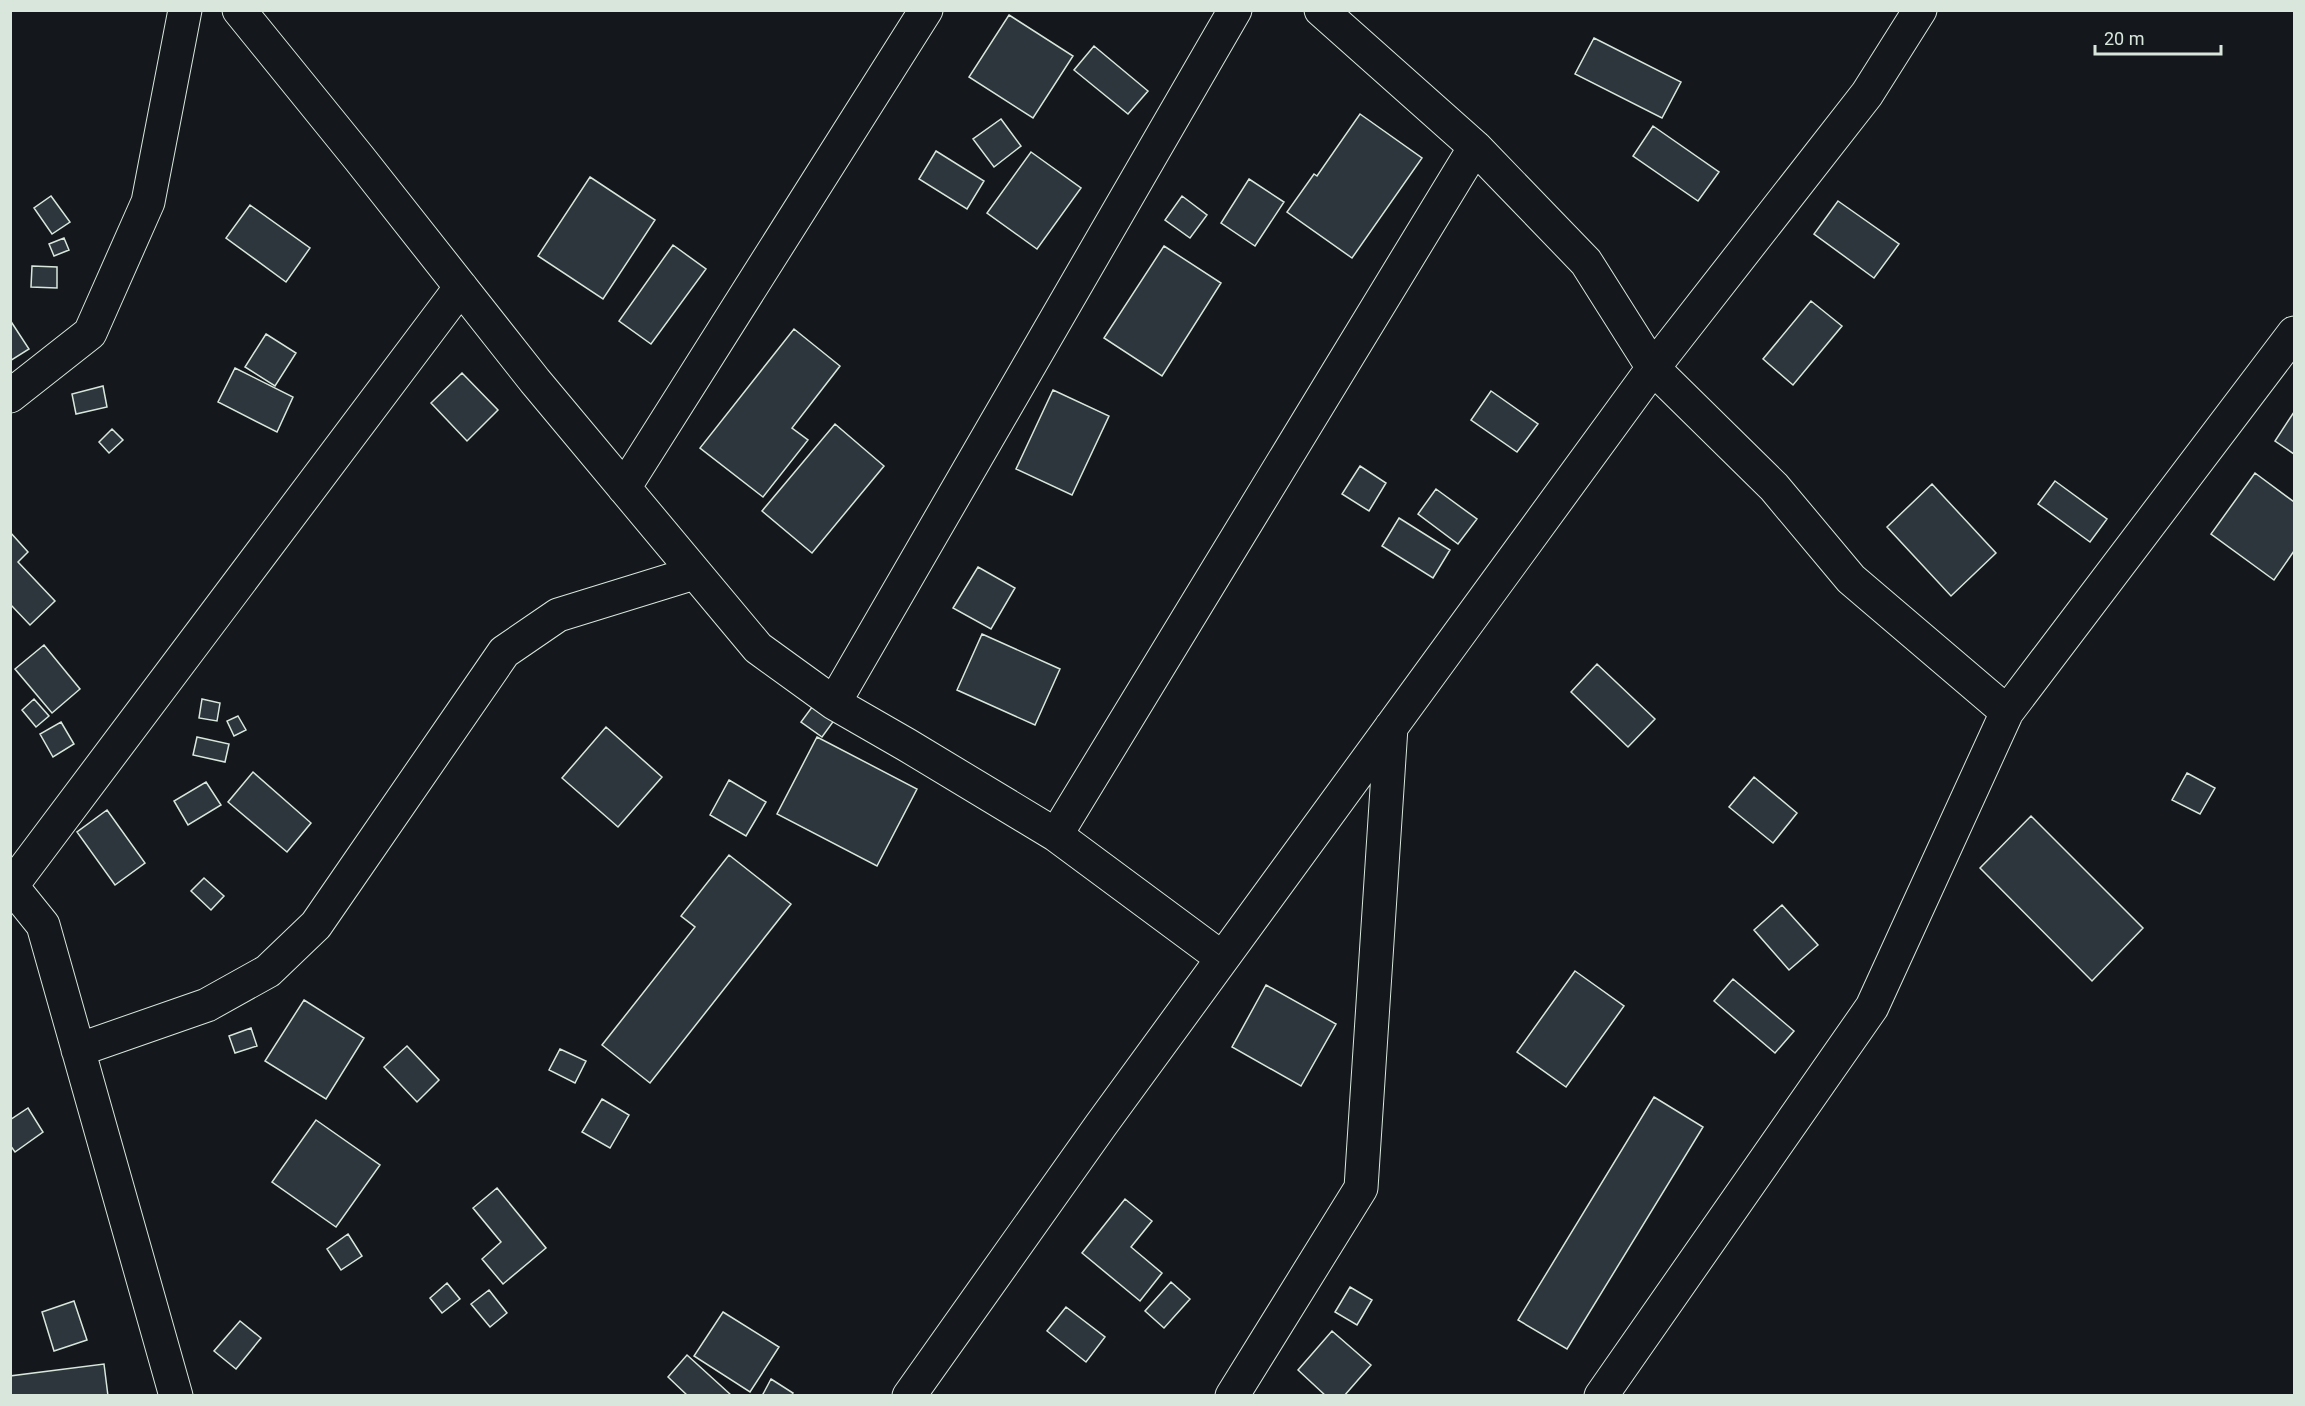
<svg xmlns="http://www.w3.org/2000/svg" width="2305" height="1406" font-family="Roboto,sans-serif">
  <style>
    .building { fill: #2c363c; stroke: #d8e6dc; stroke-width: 1.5 }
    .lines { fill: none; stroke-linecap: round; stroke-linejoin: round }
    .minor-casing { stroke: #d8e6dc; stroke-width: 35 }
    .minor { stroke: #14181c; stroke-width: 33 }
  </style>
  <rect width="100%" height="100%" fill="#14181c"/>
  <path class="building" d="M1009,15L1073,56L1033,118L969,77Z
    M1594,38L1681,82L1662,118L1575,74Z
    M1094,46L1148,91L1128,114L1074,70Z
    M1360,114L1422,158L1352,258L1287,212L1314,174L1317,176Z
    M1001,119L1021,146L994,167L973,139Z
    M1653,126L1719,172L1698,201L1633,156Z
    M936,151L984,181L967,209L919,179Z
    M1031,152L1081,188L1037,249L987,213Z
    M590,177L655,220L603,299L538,256Z
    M1249,179L1284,202L1255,246L1221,223Z
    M51,196L70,222L52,234L34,208Z
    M1182,196L1207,215L1190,238L1165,220Z
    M1838,201L1899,244L1874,278L1814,234Z
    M250,205L310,248L286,282L226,238Z
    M64,238L69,250L54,256L49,244Z
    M673,245L706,269L651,344L619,321Z
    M1164,246L1221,283L1162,376L1104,338Z
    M32,266L57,267V288L31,287Z
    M1811,301L1842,326L1793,385L1763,359Z
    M10,320L29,349L10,361Z
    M794,329L840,366L792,428L808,440L763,497L700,448Z
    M266,334L296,353L275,386L245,367Z
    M235,368L293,397L277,432L218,402Z
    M462,373L498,410L467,441L431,403Z
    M103,386L107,407L76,414L72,394Z
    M1053,390L1109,416L1072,495L1016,469Z
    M1491,391L1538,424L1517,452L1471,420Z
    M2294,412V454L2275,441Z
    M835,424L884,466L812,553L762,511Z
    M112,429L123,440L109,453L99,442Z
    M1360,466L1386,483L1369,511L1342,494Z
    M2255,473L2294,502V551L2274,580L2211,534Z
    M2055,481L2107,519L2090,542L2038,504Z
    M1932,484L1996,553L1951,596L1887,527Z
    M1436,489L1477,519L1458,544L1418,514Z
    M1399,518L1450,550L1433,578L1382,546Z
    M10,532L28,552L18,562L55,601L30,625L10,604Z
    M978,567L1015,588L991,629L953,608Z
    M982,634L1060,669L1035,725L957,690Z
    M44,645L80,689L52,713L15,669Z
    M1597,664L1655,719L1628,747L1571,692Z
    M34,699L49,716L36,727L22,710Z
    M202,699L220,703L217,721L199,718Z
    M818,699L838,715L822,737L801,722Z
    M238,716L246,730L234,736L227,721Z
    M61,722L74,744L53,757L40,734Z
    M606,727L662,777L618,827L562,778Z
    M197,737L229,744L225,762L193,755Z
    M817,737L917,789L877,866L777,814Z
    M253,772L311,823L287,852L228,802Z
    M2187,773L2215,788L2200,814L2172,800Z
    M1754,777L1797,813L1773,843L1729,807Z
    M729,780L766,802L746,836L710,815Z
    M206,782L221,805L188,825L174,801Z
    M107,810L145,863L115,885L77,832Z
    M2031,816L2143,928L2092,981L1980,868Z
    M729,855L791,904L650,1083L602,1045L695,927L681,916Z
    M204,878L224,896L211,910L191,891Z
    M1782,905L1818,945L1789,970L1754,930Z
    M1575,971L1624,1006L1566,1087L1517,1052Z
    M1733,979L1794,1031L1775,1053L1714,1001Z
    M1266,985L1336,1024L1301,1086L1232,1047Z
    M304,1000L364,1038L326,1099L265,1061Z
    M251,1028L257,1046L235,1053L229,1036Z
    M407,1046L439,1080L417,1102L384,1067Z
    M560,1049L586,1061L575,1083L549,1070Z
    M1654,1097L1703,1127L1567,1349L1518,1320Z
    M602,1099L629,1115L610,1148L582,1132Z
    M28,1108L43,1132L15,1152L10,1145V1120Z
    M316,1120L380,1165L336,1227L272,1182Z
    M497,1188L546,1248L503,1284L482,1259L501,1242L473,1208Z
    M1125,1199L1152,1221L1131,1247L1162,1273L1140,1301L1082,1253Z
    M348,1234L362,1256L341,1270L327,1249Z
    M1171,1282L1190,1299L1164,1328L1145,1311Z
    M447,1283L460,1299L442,1313L430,1298Z
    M1350,1287L1372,1300L1357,1325L1335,1312Z
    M489,1290L507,1313L490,1327L471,1304Z
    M74,1301L87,1340L54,1351L42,1312Z
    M1066,1307L1105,1337L1086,1362L1047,1331Z
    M723,1312L779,1347L750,1392L694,1356Z
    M240,1321L261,1338L236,1369L214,1351Z
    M1332,1331L1371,1365L1344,1396H1326L1298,1370Z
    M687,1355L731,1395L688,1396L668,1377Z
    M104,1364L108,1396H10V1376Z
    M771,1379L793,1393L791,1396H762Z"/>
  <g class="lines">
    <defs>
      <path id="minor" d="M239,10L359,158L535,381L758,648L834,703L907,745L1056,835L1475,147
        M1321,10L1475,147L1586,262L1653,368L1774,487L1851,579L2007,712
        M10,396L90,333L148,202L185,10
        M624,488L926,10
        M834,703L1235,10
        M1056,835L1222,958
        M10,884L43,925L176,1396
        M13,884L461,287
        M78,1050L207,1005L268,971L316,925L504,652L558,615L694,573
        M909,1396L1101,1125L1653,368L1867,94L1920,10
        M1232,1396L1361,1188L1391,727
        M1601,1396L1872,1007L2007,712L2294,333"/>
    </defs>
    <use href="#minor" class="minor-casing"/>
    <use href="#minor" class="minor"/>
  </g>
  <rect width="2305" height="1406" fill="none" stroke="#d8e6dc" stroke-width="24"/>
  <path d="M2095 45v9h126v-9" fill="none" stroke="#d8e6dc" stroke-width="3"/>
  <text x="2104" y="45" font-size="18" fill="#d8e6dc" stroke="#14181c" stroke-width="4.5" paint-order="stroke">20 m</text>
</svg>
